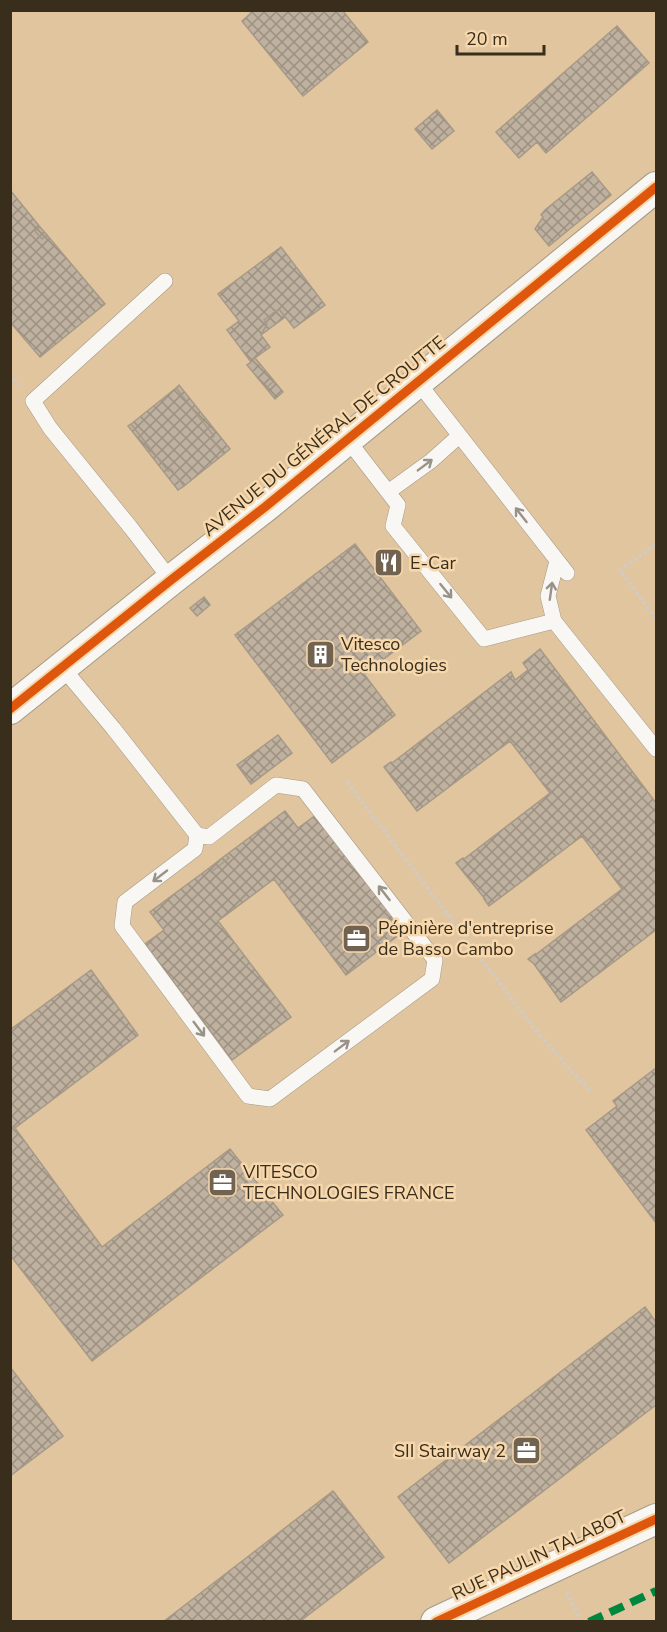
<svg xmlns="http://www.w3.org/2000/svg" width="667" height="1632" font-family="'Nunito Sans',sans-serif">
  <style>
    .built { fill: #e0c59f }
    .building { fill: url(#building-cross-hatch); stroke: #a69987; stroke-width: 1.5 }
    .lines { fill: none; stroke-linecap: round; stroke-linejoin: round }
    .lane-casing { stroke: #a69987; stroke-width: 16 }
    .street-casing { stroke: #a69987; stroke-width: 32 }
    .path { stroke: #d0cbc5; stroke-width: 4; stroke-dasharray: 3 3; stroke-linecap: butt }
    .lane { stroke: #f9f7f3; stroke-width: 15 }
    .street { stroke: #f9f7f3; stroke-width: 30 }
    .quiet { stroke: #00873e; stroke-width: 8; stroke-dasharray: 15 8; stroke-linecap: butt }
    .cycleway-casing { stroke: #f7d8ad; stroke-width: 13 }
    .cycleway { stroke: #df570d; stroke-width: 9 }
    .oneway { stroke: #999288 }
    .labels { text-anchor: middle; dominant-baseline: central; stroke-width: 5; stroke-linejoin: round; paint-order: stroke }
    .street-label { font-size: 18px; fill: #392d1c; stroke: #f7d8ad }
    .poi-label { font-size: 18px; fill: #392d1c; stroke: #f7d8ad; text-anchor: start }
  </style>
  <defs>
    <pattern id="building-cross-hatch" width="8" height="8" patternUnits="userSpaceOnUse" patternTransform="scale(1.5)"><rect width="8" height="8" fill="#bfb19f"/><path d="M0 0l8 8M0 8l8-8" fill="none" stroke="#9c9081"/></pattern>
  </defs>
  <rect width="100%" height="100%" fill="#d9c8b1"/>
  <path class="built" d="M11,11H656V1617L648,1622H11Z"/>
  <path class="building" d="M249,10H342L368,42L303,96L242,21L251,13Z
    M617,26L649,63L546,153L537,142L519,158L496,132Z
    M437,110L454,131L432,149L415,129Z
    M592,172L611,195L549,246L535,229L543,217L541,215L545,210Z
    M10,190L40,227L35,231L42,239L47,235L105,304L40,357L10,322Z
    M40,227L47,235L42,239L35,231Z
    M281,247L325,305L294,328L279,309L264,320L267,324L261,335L270,347L255,358L274,381L266,388L247,365L251,362L227,330L239,321L218,294Z
    M279,309L285,317L261,335L267,324L264,320Z
    M274,381L283,392L275,399L266,388Z
    M179,385L230,449L224,454L211,438L214,436L176,388Z
    M176,388L214,436L211,438L224,454L184,486L171,469L168,471L131,424Z
    M131,424L168,471L171,469L184,486L178,490L128,426Z
    M355,544L421,631L364,674L395,715L332,763L235,635Z
    M204,597L210,605L197,616L190,608Z
    M540,649L656,803V930L561,1002L534,964L528,959L535,954V955L622,889L582,836L489,906L484,899H485L456,863L463,858L464,859L550,793L510,741L417,811L384,767L391,762L392,763L511,672L515,680L528,670L523,663Z
    M278,735L292,753L251,784L237,765Z
    M285,811L298,828L316,815L404,931L346,975L274,879L218,921L291,1017L232,1060L145,944L164,930L150,912L208,869L211,872L229,858L226,855Z
    M226,855L229,858L211,872L208,869Z
    M91,970L138,1035L15,1128L102,1247L230,1149L283,1215L92,1361L10,1255V1030Z
    M656,1068V1223L586,1130L617,1106L613,1101Z
    M645,1307L656,1322V1405L449,1563L398,1497Z
    M10,1367L63,1436L10,1476Z
    M333,1491L384,1557L299,1622H163Z"/>
  <g class="lines">
    <defs>
      <path id="lane" d="M165,281L33,401L50,428L131,528L171,580
        M417,381L567,573
        M347,439L398,505L393,526L484,639L554,621
        M388,492L431,461L459,436
        M557,561L548,596L554,621L656,749
        M62,667L113,728L197,835L209,837L276,785L303,789L435,960L432,979L270,1099L248,1096L122,926L125,902L195,849L197,835"/>
      <path id="street" d="M10,709L171,580L265,507L656,187
        M436,1622L656,1519"/>
    </defs>
    <use href="#lane" class="lane-casing"/>
    <use href="#street" class="street-casing"/>
    <path class="path" d="M10,374L19,385
      M656,544L620,570L656,619
      M379,576L395,563
      M347,782L533,1027L574,1074L591,1091
      M567,1592L581,1622"/>
    <use href="#lane" class="lane"/>
    <use href="#street" class="street"/>
    <path class="quiet" d="M589,1622L656,1591"/>
    <defs>
      <path id="cycleway" d="M10,709L171,580L265,507L656,187
        M436,1622L656,1519"/>
    </defs>
    <use href="#cycleway" class="cycleway-casing"/>
    <use href="#cycleway" class="cycleway"/>
  </g>
  <defs><path id="oneway-shaft" d="M-6 0H5M1.5-3L5.5 0L1.5 3" fill="none" stroke-width="1.6" stroke-linecap="round" stroke-linejoin="round" transform="scale(1.5)"/></defs>
  <g class="oneway">
    <use href="#oneway-shaft" transform="translate(425 465) rotate(-37)"/>
    <use href="#oneway-shaft" transform="translate(521 515) rotate(-128)"/>
    <use href="#oneway-shaft" transform="translate(446 591) rotate(51)"/>
    <use href="#oneway-shaft" transform="translate(551 591) rotate(-82)"/>
    <use href="#oneway-shaft" transform="translate(160 876) rotate(142)"/>
    <use href="#oneway-shaft" transform="translate(384 893) rotate(-128)"/>
    <use href="#oneway-shaft" transform="translate(199 1029) rotate(53)"/>
    <use href="#oneway-shaft" transform="translate(342 1046) rotate(-37)"/>
  </g>
  <defs>
    <symbol id="restaurant-square" viewBox="-11 -11 22 22"><rect x="-9" y="-9" width="18" height="18" rx="4" fill="#716350" stroke="#f7d8ad"/><path d="M-5-6h1v4h1v-4h1v4h1v-4h1v5L-1.5 .5V6h-2V.5L-5-1ZM5-6V6H3V1.5H1.5Q1.5-4 5-6Z" fill="#fff"/></symbol>
    <symbol id="building-square" viewBox="-11 -11 22 22"><rect x="-9" y="-9" width="18" height="18" rx="4" fill="#716350" stroke="#f7d8ad"/><path d="M-4-6H4V6H1V3H-1V6H-4ZM-2.5-4.3h1.7v1.8h-1.7ZM.8-4.3h1.7v1.8H.8ZM-2.5-1h1.7V.8h-1.7ZM.8-1h1.7V.8H.8Z" fill="#fff"/></symbol>
    <symbol id="office-square" viewBox="-11 -11 22 22"><rect x="-9" y="-9" width="18" height="18" rx="4" fill="#716350" stroke="#f7d8ad"/><path d="M-6-3h4V-5.5h4V-3h4V5H-6ZM-1-4.5V-3h2v-1.5ZM-6 0V1H6V0Z" fill="#fff"/></symbol>
  </defs>
  <g fill-rule="evenodd">
    <use href="#restaurant-square" x="372" y="546" width="33" height="33"/>
    <use href="#building-square" x="304" y="638" width="33" height="33"/>
    <use href="#office-square" x="340" y="922" width="33" height="33"/>
    <use href="#office-square" x="206" y="1166" width="33" height="33"/>
    <use href="#office-square" x="510" y="1434" width="33" height="33"/>
  </g>
  <g class="labels">
    <g class="street-label">
      <text transform="translate(324 436) rotate(-39)">AVENUE DU GÉNÉRAL DE CROUTTE</text>
      <text transform="translate(539 1555) rotate(-25)">RUE PAULIN TALABOT</text>
    </g>
    <g class="poi-label">
      <text x="410" y="563">E-Car</text>
      <text x="341" y="644">Vitesco<tspan x="341" dy="21">Technologies</tspan></text>
      <text x="378" y="928">Pépinière d'entreprise<tspan x="378" dy="21">de Basso Cambo</tspan></text>
      <text x="243" y="1172">VITESCO<tspan x="243" dy="21">TECHNOLOGIES FRANCE</tspan></text>
      <text x="506" y="1451" text-anchor="end">SII Stairway 2</text>
    </g>
  </g>
  <rect width="667" height="1632" fill="none" stroke="#392d1c" stroke-width="24"/>
  <path d="M457 45v9h87v-9" fill="none" stroke="#392d1c" stroke-width="3"/>
  <text x="466" y="45" font-size="18" fill="#392d1c" stroke="#f7d8ad" stroke-width="4.5" paint-order="stroke">20 m</text>
</svg>
